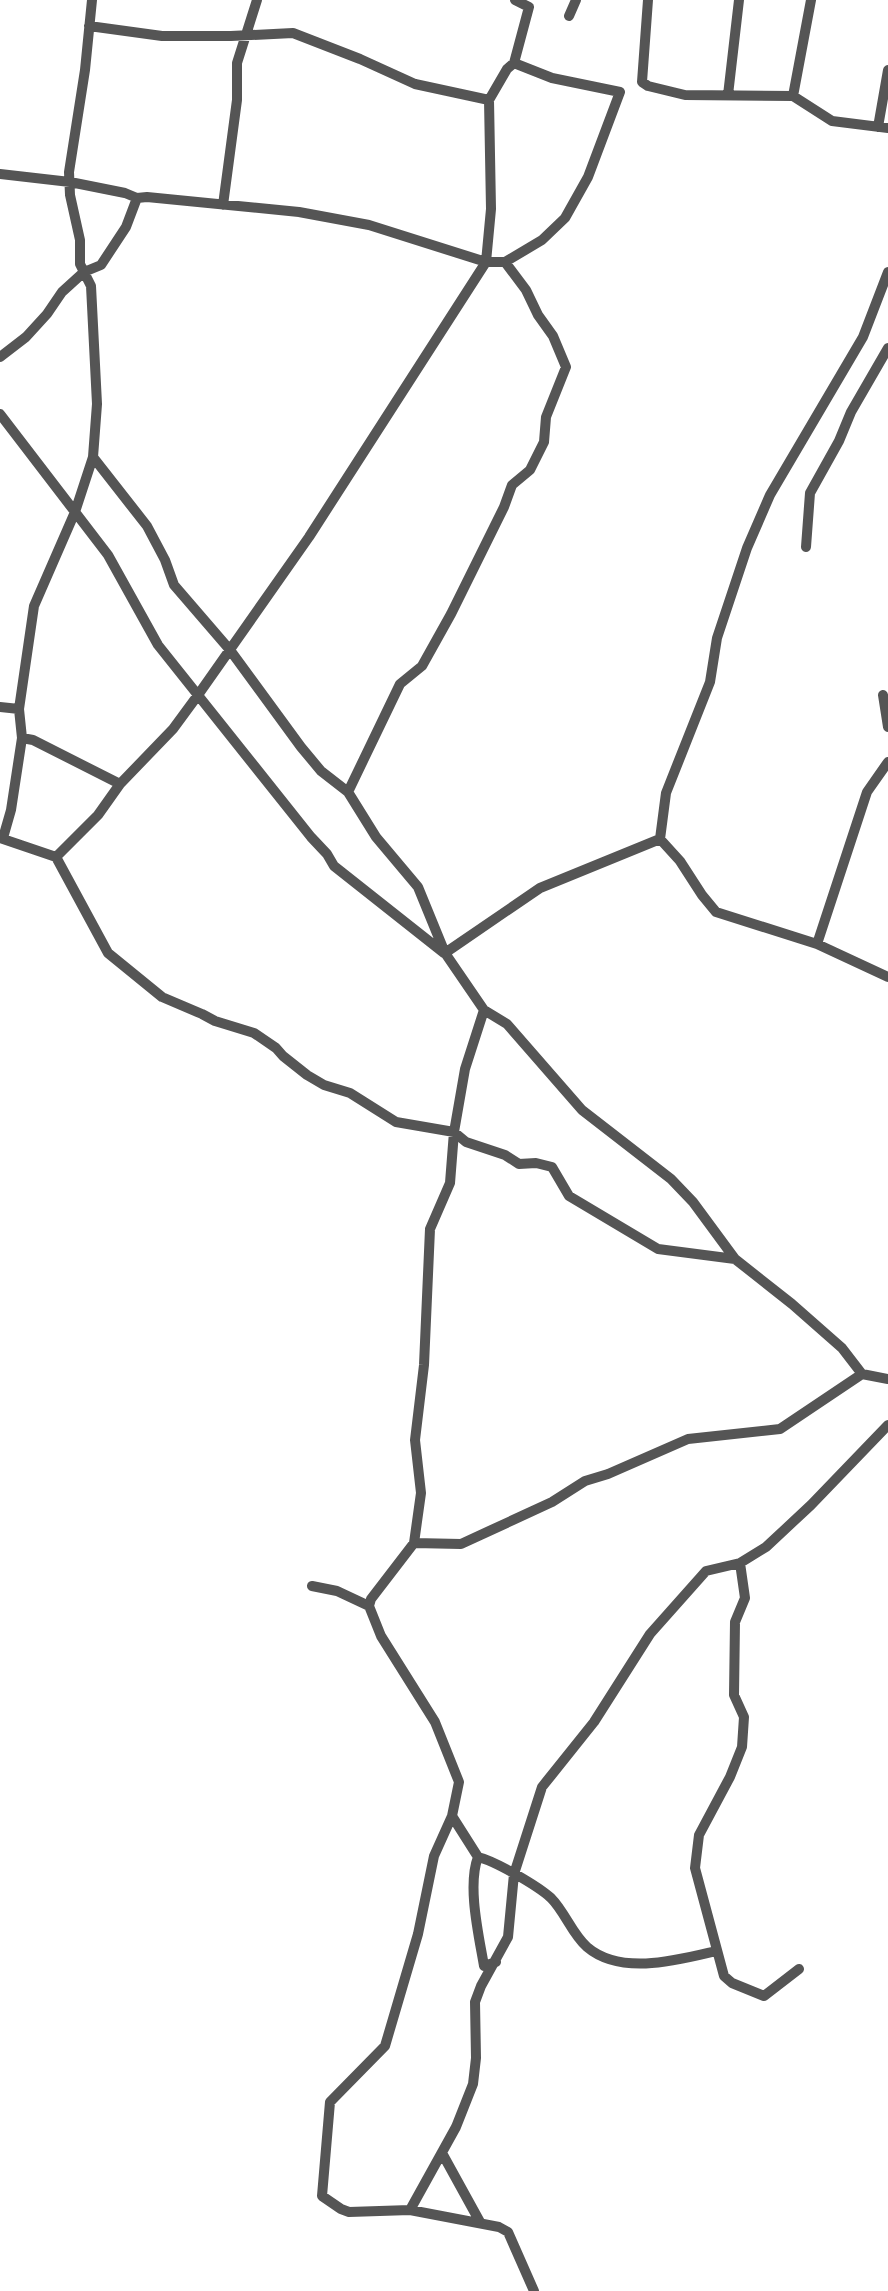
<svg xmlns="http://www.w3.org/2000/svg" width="888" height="2291" font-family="'Noto Sans',sans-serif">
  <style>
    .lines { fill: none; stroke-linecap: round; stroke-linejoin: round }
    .minor { stroke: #555; stroke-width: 10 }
  </style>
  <rect width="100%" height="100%" fill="#fff"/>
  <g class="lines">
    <path class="minor" d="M648,0L642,82L648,86L685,95L793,96
      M811,0L793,96L832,121L888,128
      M569,16L576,0
      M89,26L162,36H231L293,33L360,59L415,84L489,100
      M728,95L739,0
      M878,127L888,70
      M0,174L70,182L125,193L137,198L147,197L299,212L369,225L486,262H505L542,240L565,218L588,177L620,92L552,78L514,63
      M223,205L237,100V63L257,0
      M0,357L26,337L47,314L62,292L84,272L101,265L126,227L137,198
      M0,414L108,555L158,645L311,837L327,854L334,866L444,953
      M93,457L147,526L165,560L174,585L230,650L301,747L321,771L348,792L376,837L418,887L445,953L484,1010L507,1024L582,1110L671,1179L693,1202L735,1259L792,1304L842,1348L862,1374L888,1379
      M806,547L810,493L839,441L851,412L888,348
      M883,695L888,727
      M0,707L19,709
      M22,738L33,740L120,784
      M348,792L400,684L422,666L451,614L504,507L512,485L530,470L544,442L546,417L566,367L553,336L538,315L526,290L505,262
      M0,838L56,857L108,953L162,997L202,1014L215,1021L254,1033L276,1048L283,1056L307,1075L324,1085L350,1093L396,1122L454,1132L466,1142L505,1155L519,1164L536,1163L552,1167L569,1196L658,1249L735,1259
      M3,838L11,810L22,738L19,709L34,606L75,512L93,457L97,404L91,286L80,264V240L70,195L69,172L85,70L92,0
      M660,839L666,793L710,682L717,638L747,548L770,495L863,337L888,272
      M660,839L680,861L702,895L716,912L817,944L888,977
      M56,857L98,815L120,784L173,729L198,695L309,537L486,262L491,209L489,100L507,69L514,63L529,7L515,0
      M817,944L867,792L888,762
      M445,953L540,888L660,839
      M484,1010L465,1069L454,1132L450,1183L430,1229L424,1365L415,1440L421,1493L414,1543L371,1599L369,1606L381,1636L435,1722L459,1782L452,1816L478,1857C495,1861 538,1886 551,1898C565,1912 572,1934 587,1947C621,1976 678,1960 716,1951
      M414,1543L461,1544L552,1502L585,1481L608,1474L688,1439L780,1429L862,1374
      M740,1563L745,1598L735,1622L734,1695L744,1717L742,1747L730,1777L699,1835L695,1868L724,1976L732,1983L764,1996L799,1969
      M312,1586L337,1591L369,1606
      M452,1816L434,1856L418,1934L385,2046L330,2102L322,2196L341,2209L349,2212L410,2210L499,2227L508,2232L534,2291
      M478,1857C467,1886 479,1936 484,1966L496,1962
      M442,2153L480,2222
      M410,2210L456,2127L473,2084L476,2058L475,2002L481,1986L508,1937L514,1874L542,1787L594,1722L650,1634L706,1571L740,1563L766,1547L811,1505L888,1425"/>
  </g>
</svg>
